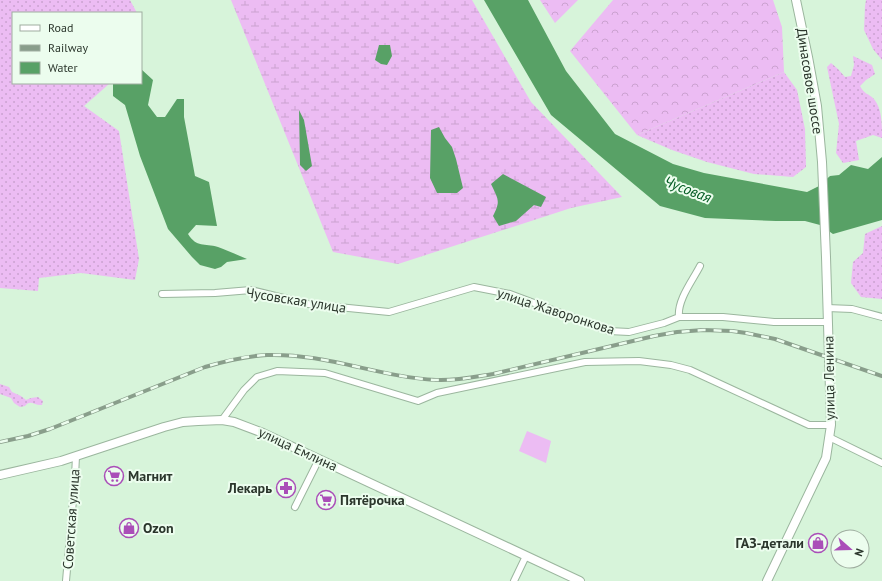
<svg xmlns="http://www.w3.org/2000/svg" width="882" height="581" font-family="'PT Sans',sans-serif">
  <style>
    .grass { fill: url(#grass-dots) }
    .forest { fill: url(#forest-crowns) }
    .wetland { fill: url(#wetland-marsh) }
    .park { fill: #ecbcf3 }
    .water { fill: #58a166 }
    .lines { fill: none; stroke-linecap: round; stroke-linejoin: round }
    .minor-casing { stroke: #9bb69e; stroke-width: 8 }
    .tertiary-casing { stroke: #9bb69e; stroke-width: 10 }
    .minor { stroke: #fff; stroke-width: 6 }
    .tertiary { stroke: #fff; stroke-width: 8 }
    .rail-casing { stroke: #899e8b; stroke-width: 4 }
    .rail { stroke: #ecfdee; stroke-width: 2.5; stroke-dasharray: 8; stroke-linecap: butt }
    .labels { text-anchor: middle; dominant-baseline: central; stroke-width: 4; stroke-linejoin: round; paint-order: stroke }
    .street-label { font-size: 14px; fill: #2b362c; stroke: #ecfdee }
    .poi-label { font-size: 14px; font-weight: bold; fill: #2b362c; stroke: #ecfdee; text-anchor: start }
    .water-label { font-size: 15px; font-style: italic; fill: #045c24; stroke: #ecfdee }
  </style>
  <defs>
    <pattern id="grass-dots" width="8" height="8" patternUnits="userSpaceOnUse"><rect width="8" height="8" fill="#ecbcf3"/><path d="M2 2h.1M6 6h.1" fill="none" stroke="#cba2d0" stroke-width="1.8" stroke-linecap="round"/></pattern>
    <pattern id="forest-crowns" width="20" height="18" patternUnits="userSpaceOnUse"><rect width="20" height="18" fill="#ecbcf3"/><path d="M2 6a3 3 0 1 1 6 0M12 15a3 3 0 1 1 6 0" fill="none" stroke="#cba2d0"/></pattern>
    <pattern id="wetland-marsh" width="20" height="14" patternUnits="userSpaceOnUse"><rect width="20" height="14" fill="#ecbcf3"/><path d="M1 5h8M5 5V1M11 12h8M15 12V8" fill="none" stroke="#cba2d0"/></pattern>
  </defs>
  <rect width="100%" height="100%" fill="#d7f4da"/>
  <path class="grass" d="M0,0H130L137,13H13V83H109V84L84,106L119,131L139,259L135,280L81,273L39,278L38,291L0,288Z
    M866,0H882V60L873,49L864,30L865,6Z
    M853,56L872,65L875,74L866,80L860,86C865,95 868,93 874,99C882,109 882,124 882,138L873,135L856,141L859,160L843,163L836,153L839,124L827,67L831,63L838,69L845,77L851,76L854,65Z
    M784,72L797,90L805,129L806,167L793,177L754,174L707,162L672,150L637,135Z
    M882,226V299L861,297L851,283L853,262L863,253L865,234Z
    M0,384L9,387L12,392L21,396L26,400L31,398L38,397L43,401L42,405C35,406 30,399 25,406L20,407L14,403L11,398L0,394Z"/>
  <path class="forest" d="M540,0H578L555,23Z
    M613,0H773L782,27L784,72L637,135L570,51Z"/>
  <path class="wetland" d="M231,0H472L531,102L622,197L571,208L398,264L333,252Z"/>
  <path class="park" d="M527,431L551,441L546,463L519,451Z"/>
  <path class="water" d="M484,0H528L566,71L615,134L673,164L704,173L807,192L819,186L830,176L839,175L851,165L868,169L882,157V220L833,234L820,225L805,221H776L705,218L660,206L551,115Z
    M379,45H390L392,56L387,65L381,64L375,60Z
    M141,69L153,80L148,105L157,117H165L177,99H184V117L195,176L209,182L217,226L196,225L188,234C197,248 204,243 218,247C227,250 237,255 247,259L227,262L221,267L215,269L200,265L192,257L168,229L140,156L125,105L113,96V83H141Z
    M299,110L304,120L312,166L306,171L300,165Z
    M439,127L445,138L452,147L456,159L463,188L457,193H437L430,178L431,130Z
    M503,174L546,197L541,207L534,205L516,221L499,226L493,216C501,201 498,199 491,184Z"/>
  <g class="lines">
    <defs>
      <path id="minor" d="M162,294L215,293L251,290L308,304L389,312L474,287L510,294L609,331L629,332L664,323L679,317H723L774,322H828
        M827,308L852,309L882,317
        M679,317C677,300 693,280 700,266
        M222,420L244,390L257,377L277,371L325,373L418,401L437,393L585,362L639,361L671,365L690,370L809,425H831
        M829,437L882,463
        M295,507L319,459
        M66,581L75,477L76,456
        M514,581L526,556"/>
      <path id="tertiary" d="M0,475L61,461L164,427L183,422L198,421L222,420L234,422L263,433L580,581
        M767,581L826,458L831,425L826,257L822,162L817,106L808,57L796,0"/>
    </defs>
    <use href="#minor" class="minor-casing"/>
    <use href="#tertiary" class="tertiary-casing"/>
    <use href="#minor" class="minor"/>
    <use href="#tertiary" class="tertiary"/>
    <defs>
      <path id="rail" d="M0,442L28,436L50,429L205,367C225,361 246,356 267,355C325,353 379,377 436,380C455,381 474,377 493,374L654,336L677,332L703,330L732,331L746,333L775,339L882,376"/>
    </defs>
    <use href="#rail" class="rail-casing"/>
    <use href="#rail" class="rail"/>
  </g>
  <defs>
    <symbol id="supermarket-ring" viewBox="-11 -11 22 22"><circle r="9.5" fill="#ecfdee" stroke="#aa4eb8" stroke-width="1.5"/><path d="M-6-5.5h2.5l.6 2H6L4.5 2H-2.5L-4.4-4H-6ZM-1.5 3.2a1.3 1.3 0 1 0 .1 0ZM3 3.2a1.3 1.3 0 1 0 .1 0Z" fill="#aa4eb8"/></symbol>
    <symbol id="pharmacy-ring" viewBox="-11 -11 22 22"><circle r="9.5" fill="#ecfdee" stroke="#aa4eb8" stroke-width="1.5"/><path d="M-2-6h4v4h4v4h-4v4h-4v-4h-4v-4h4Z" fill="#aa4eb8"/></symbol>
    <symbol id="shop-ring" viewBox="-11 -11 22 22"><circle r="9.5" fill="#ecfdee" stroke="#aa4eb8" stroke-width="1.5"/><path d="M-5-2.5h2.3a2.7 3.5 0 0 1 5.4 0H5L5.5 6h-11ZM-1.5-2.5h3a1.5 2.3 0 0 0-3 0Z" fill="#aa4eb8"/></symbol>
  </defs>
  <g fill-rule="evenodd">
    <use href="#supermarket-ring" x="103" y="465" width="22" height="22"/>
    <use href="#pharmacy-ring" x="275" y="477" width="22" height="22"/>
    <use href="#supermarket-ring" x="315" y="489" width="22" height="22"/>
    <use href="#shop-ring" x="118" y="517" width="22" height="22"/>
    <use href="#shop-ring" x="807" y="532" width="22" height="22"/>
  </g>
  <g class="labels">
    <g class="street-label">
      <text transform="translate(810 81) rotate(81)">Динасовое шоссе</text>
      <text transform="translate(296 300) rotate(9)">Чусовская улица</text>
      <text transform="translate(556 311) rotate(18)">улица Жаворонкова</text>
      <text transform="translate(829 378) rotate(-91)">улица Ленина</text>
      <text transform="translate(298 449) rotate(25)">улица Емлина</text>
      <text transform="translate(71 519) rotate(-86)">Советская улица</text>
    </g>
    <g class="poi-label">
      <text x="128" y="476">Магнит</text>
      <text x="272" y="488" text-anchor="end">Лекарь</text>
      <text x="340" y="500">Пятёрочка</text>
      <text x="143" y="528">Ozon</text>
      <text x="804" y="543" text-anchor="end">ГАЗ-детали</text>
    </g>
    <g class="water-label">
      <text transform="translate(688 189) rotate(21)">Чусовая</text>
    </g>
  </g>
  <rect x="12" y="12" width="130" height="72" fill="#ecfdee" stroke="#9fada0"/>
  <rect x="20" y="25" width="20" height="6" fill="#ffffff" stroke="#9fada0"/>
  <text x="48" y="32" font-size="12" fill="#2b362c">Road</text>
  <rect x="20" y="45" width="20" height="6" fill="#899e8b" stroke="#9fada0"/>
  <text x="48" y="52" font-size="12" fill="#2b362c">Railway</text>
  <rect x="20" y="62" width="20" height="12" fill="#58a166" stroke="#9fada0"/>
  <text x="48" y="72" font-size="12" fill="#2b362c">Water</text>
  <g transform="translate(850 549) rotate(110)"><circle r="19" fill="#ecfdee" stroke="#9fada0"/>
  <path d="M0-3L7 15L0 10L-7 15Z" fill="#aa4eb8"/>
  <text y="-6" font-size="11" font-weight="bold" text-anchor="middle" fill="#2b362c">N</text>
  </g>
</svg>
